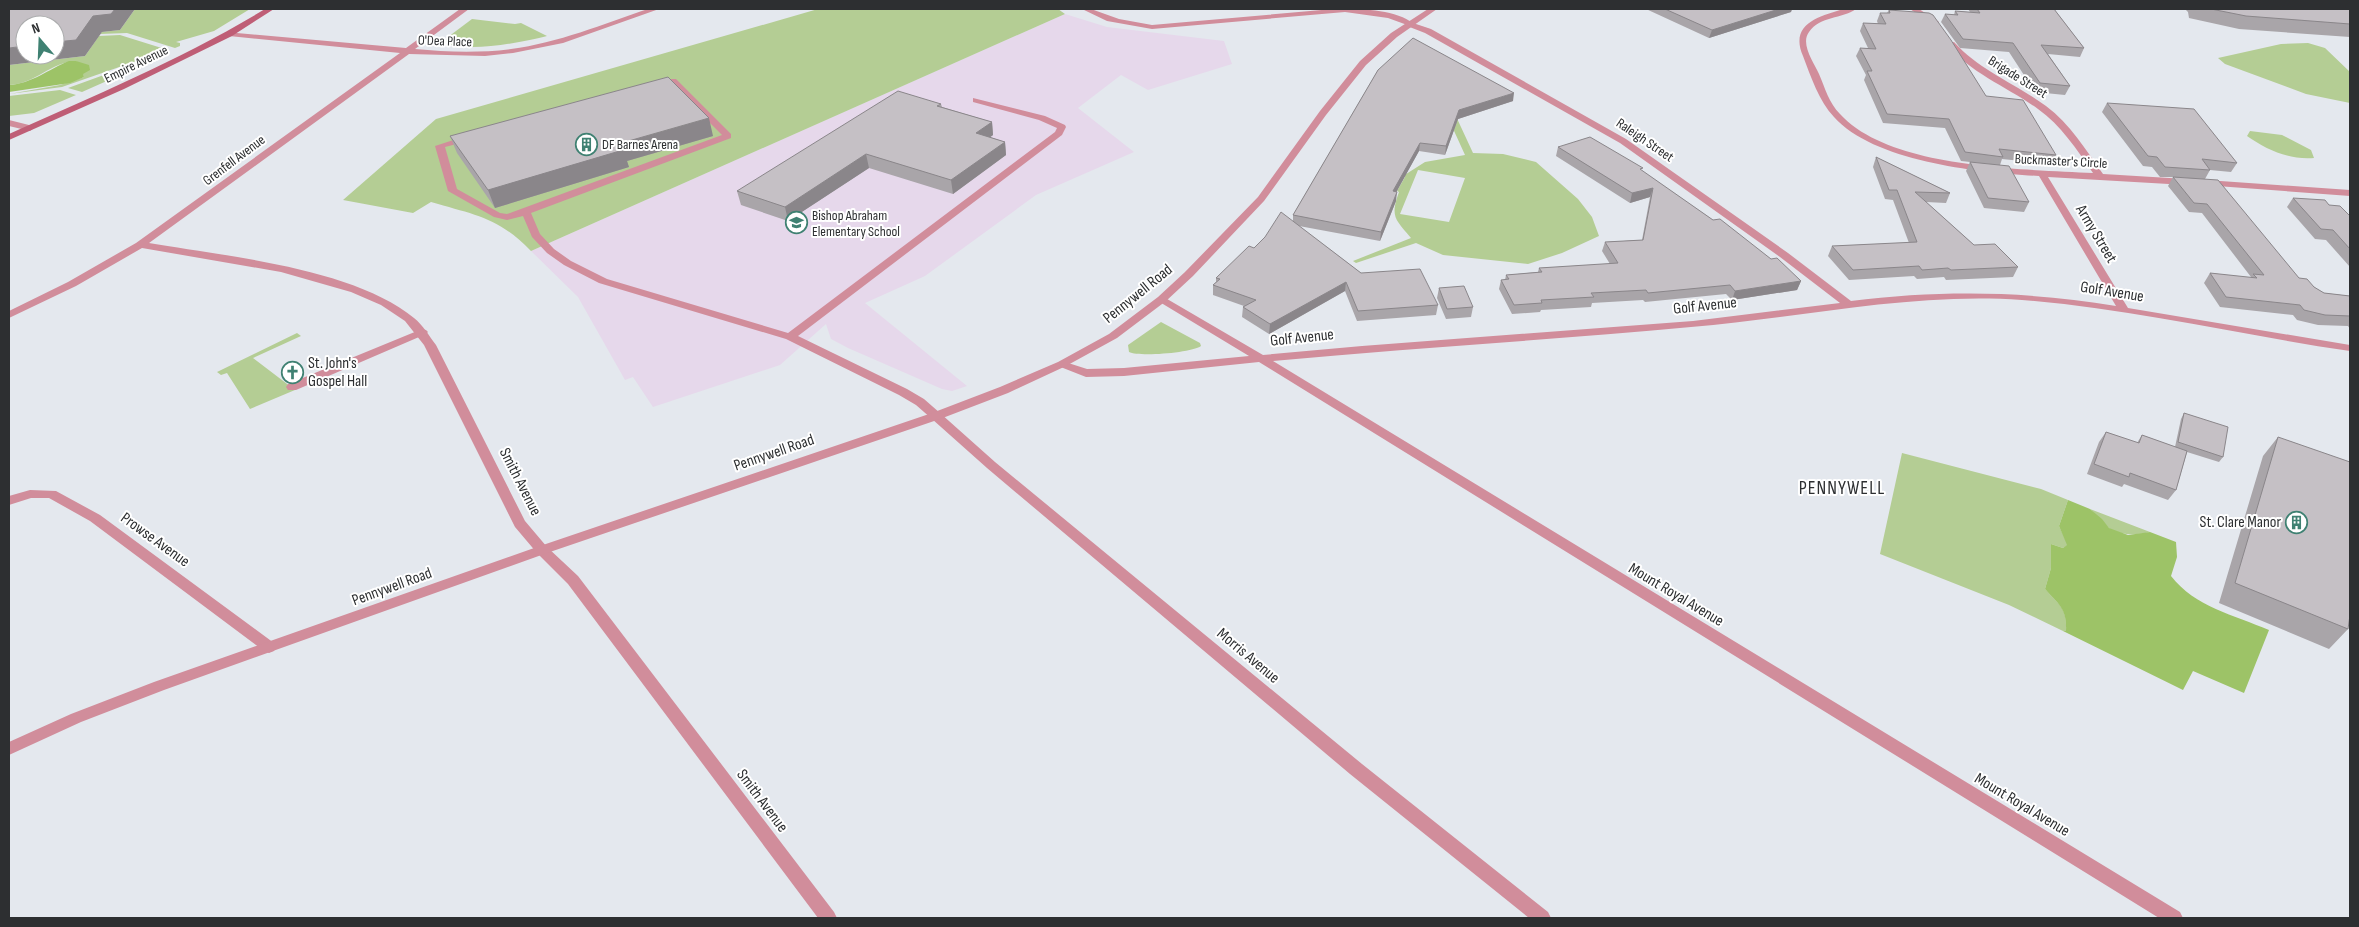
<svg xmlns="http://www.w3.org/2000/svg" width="2359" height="927" font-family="'Sofia Sans Condensed',sans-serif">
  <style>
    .education { fill: #e6d8eb }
    .green { fill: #b4cd94; fill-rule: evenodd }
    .forest { fill: #9dc367 }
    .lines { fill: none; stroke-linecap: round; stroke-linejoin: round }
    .service { fill: #d18d9b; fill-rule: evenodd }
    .minor { fill: #d18d9b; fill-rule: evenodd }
    .tertiary { fill: #d18d9b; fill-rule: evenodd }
    .secondary { fill: #bf5e76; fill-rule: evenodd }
    .wall { fill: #a9a5a9 }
    .shaded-wall { fill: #8a868a }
    .building { fill: #c5c0c5; stroke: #8a868a }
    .labels { text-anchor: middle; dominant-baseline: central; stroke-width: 4; stroke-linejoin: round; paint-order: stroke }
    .far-street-label { font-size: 14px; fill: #2d2f31; stroke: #fff }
    .far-poi-label { font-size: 14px; fill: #2d2f31; stroke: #fff; text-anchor: start }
    .street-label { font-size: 16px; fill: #2d2f31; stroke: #fff }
    .poi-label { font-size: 16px; fill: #2d2f31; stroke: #fff; text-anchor: start }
    .quarter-label { font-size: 19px; letter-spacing: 1px; fill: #2d2f31; stroke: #fff }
  </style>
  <rect width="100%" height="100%" fill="#e4e8ee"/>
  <path class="education" d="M1065,14L1107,27L1224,41L1232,64L1148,90L1121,75L1078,108L1134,152L1036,195L925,276L865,303L967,386L952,391L942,389L848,348L831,339L826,324L780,365L653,407L633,377L625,380L578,297L531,251Z"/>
  <path class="green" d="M135,9H250L214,31L176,42L180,43V46L175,48L127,33L100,34L102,32L120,30Z
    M818,9H1058L1065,14L531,251C498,217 475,215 431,202L413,213L343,200L436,119Z
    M472,19L515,24L521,23L547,36C523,42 469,53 446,43L445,41L448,37Z
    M120,35L168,50L62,87L9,94L60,85L84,77L76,61C51,62 35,84 9,85V65L85,56L99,36Z
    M2308,43L2325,48L2350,72V103L2306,94L2225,64L2218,58L2281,44Z
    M170,51L118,76L106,79L109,80L82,92L68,88Z
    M60,90L76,95L34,113L9,116V96Z
    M1454,112L1473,153L1503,154L1536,162L1578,199L1592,217L1599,236L1562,253L1528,264L1443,255L1416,243L1356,263L1353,261L1411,238C1395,219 1390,217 1399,192L1397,191L1405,177L1403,176L1425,162L1465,155L1450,122ZM1418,170L1465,178L1449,222L1400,214Z
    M2250,131L2282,135L2311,150L2314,158C2289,160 2267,150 2247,136Z
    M1161,322L1200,343L1201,346C1191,353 1139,357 1129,352L1128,345Z
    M297,333L301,336L253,358L295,390L250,409L227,373L221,375L217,372Z
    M1902,453L2041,489L2068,500L2059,526L2068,545L2063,548L2051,544V568L2045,589C2060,606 2067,607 2066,631H2063L2009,605L1880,554Z
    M2090,509L2150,532C2137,535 2123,536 2110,529C2107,527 2095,513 2090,509Z"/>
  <path class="forest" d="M69,61H76L89,65L90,70L83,74L84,77L70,83L9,92V85C31,84 49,69 69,61Z
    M2068,500L2090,509L2102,519L2109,528L2128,535L2150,532L2176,542L2177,557L2171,576C2195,607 2234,615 2269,630L2244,693L2193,671L2183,690L2063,631H2066C2067,608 2059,605 2045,589L2051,568V544L2063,548L2067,545L2059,526Z"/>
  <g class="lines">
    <path class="service" d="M1082,9H1091L1119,19L1152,25L1333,9C1358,9 1394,8 1414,24L1410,26L1388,18L1345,12L1152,29L1107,21Z
      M670,79H676L731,134V138L531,213L540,234L554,249L571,261L607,279L788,333L1055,132L1057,128L1039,120L973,102V98L1045,116L1065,125L1066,127L1062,135L798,336L907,389L924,399L940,413L942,416L940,419H932L916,405L899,395L786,339L599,283L564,265L547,253L532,237L523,216L507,220L494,217L448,191L435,146L469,135L473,138L472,140L445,147L457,189L500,213L507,214L722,135L671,84L657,89L653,86Z
      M9,120L33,126L34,128L30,131L9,126Z
      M422,329L426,330L428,332L426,334L296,390H288L286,387L288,384Z"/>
    <path class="minor" d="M460,9H469L415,49C446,52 480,53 511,49C558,43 603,24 648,9H659L563,43L513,53L485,56L409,54L149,243C225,256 354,268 414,318C423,325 429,336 436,345L525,521L547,547L578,576L834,912L837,918H818L568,584L537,553L515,527L424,345L405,321L381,305L351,292L281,272L142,248L76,286L9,318V311L68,282L136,243L400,53L229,36L225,34L226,32L406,48Z
      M1844,9H1856C1842,19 1820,16 1809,32C1800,44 1814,63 1819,74C1825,88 1829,103 1840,114C1890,169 2023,169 2093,173C2077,150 2061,125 2038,109C2008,87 1971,74 1947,44L1954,42C1980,71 2015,83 2046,106C2070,124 2086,150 2103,174L2186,179L2191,182L2186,185L2048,177L2128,308L2350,345V351C2241,335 2132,309 2022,300C1911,292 1801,318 1691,327C1552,340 1412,348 1273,361L2180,912L2183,918H2159L1259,362L1124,376L1086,377L1058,366L1056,364L1062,361L1087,369L1124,368L1249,356L1158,301L1157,299L1162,296L1263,355L1362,346L1693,321L1840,303L1780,257L1620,143L1425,33L1407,26L1406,24L1410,22L1431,29L1626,139L1788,253L1851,301C1941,290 2027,291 2116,306L2039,176C1981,173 1874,162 1834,117C1819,101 1811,77 1803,56C1789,24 1819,16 1844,9Z
      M1910,9H1919L1939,22L1932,24Z
      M2206,180L2350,190V196L2203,185L2201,183Z
      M936,412L940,413L995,462L1362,764L1548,912L1551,918H1529L1350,774L987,468L932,419L930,416Z
      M30,490L56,491L100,515L274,643L276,647L274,651L269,653L264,651L90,521L49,498H31L9,505V496Z"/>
    <path class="tertiary" d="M1428,9H1437L1397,37L1366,65L1326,115L1264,201L1193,276L1166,301L1117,338L1066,366L1008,393L940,419L547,553L164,690L81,722L9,755V742L71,714L154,682L537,547L932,413L1000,387L1058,362L1109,334L1158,297L1185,272L1258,197L1320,111L1360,61L1391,33Z"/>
    <path class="secondary" d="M265,9H274L232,36L124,89L9,140V134C96,95 184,58 265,9Z"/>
  </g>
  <path class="wall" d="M1646,9H1792L1791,12L1709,38Z
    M1968,9H2054L2084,48L2080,57L2048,54L2070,86L2065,95L2035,92L2009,52L1960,48L1941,22L1945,14L1954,15L1955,11L1970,12Z
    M2185,9H2350V37L2239,29L2189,18L2188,12Z
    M1889,10L1986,96L2056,155L2051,164L2002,159L2000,165L2029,202L2024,212L1984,208L1966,171L1970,162L1961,161L1945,128L1883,123L1864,80L1866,75L1856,56L1860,48H1868L1860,31L1863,23L1878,24L1877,21L1880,13H1887Z
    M1378,70L1513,101L1458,119L1445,155L1419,151L1396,192V201L1380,241L1299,226L1361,273L1438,305L1436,315L1357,321L1345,291L1269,334L1242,317L1243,307L1244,306L1213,295V285L1216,282V278L1254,248L1293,221V215Z
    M2107,103L2237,163L2231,172L2210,170L2205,179L2299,278L2324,293L2350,296V329L2348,326L2318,325L2297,320L2293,315L2220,307L2204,283L2210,273L2251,278V277L2202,213L2189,212L2168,186L2173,177H2160L2152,167L2143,166L2102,112Z
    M941,104L942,107L992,122L993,135L990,137L1005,142L1006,155L953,194L869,168L788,221L741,205L737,191Z
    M450,136H713L627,161L629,167L495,208L457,153Z
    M1558,147L1642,171L1713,220L1771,259L1801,281L1797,290L1732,300L1726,294L1645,302L1643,300L1592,303L1591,307L1541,310L1540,312L1512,314L1499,289L1501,280H1505L1506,275L1538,272L1539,268L1610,264L1602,251L1605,242L1642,240L1650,197L1630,203L1556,156Z
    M1876,157L1950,193L1946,203L1926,202L1974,245L2018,267L2013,277L1946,280L1944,277L1917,279L1914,276L1849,280L1828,256L1832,246L1909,243L1893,200L1885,199L1873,167Z
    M2293,198L2329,205L2350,216V267L2326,240L2315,239L2287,207Z
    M1439,288L1473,307L1471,317L1446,319L1437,298Z
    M2184,413L2223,457L2219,462L2187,452L2176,490L2168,500L2124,484L2122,487L2087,474L2099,442L2106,432L2137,443L2142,435L2175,447L2181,419Z
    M2278,437L2348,629L2329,649L2219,603L2263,456Z"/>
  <path class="shaded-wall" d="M115,9H135L120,30L102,32L85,56L9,65V48L25,46V55H55V42L93,16Z
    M1779,9H1792L1791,12L1709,38L1712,30Z
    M1514,93L1513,101L1458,119L1445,155L1446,146L1459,110Z
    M709,118L713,136L627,161L629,167L495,208L488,190L618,144Z
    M992,122L993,135L977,147L976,133Z
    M1005,142L1006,155L953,194L951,180Z
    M1420,143L1419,151L1392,200L1393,191Z
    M866,154L869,168L788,221L785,207Z
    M1653,188L1650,197L1630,203L1632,193Z
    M1397,192L1396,201L1380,241L1381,232Z
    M1801,281L1797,290L1732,300L1735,291Z
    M1346,282L1345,291L1269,334L1270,324Z"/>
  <path class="building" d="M9,9H115L111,14L93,16L76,40L55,42V25H25V46L9,48Z
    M1665,9H1779L1712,30Z
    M1977,9H2054L2084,48L2041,45L2070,86L2040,83L2013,43L1963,39L1945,14L1958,15L1955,11L1980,13Z
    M2211,9H2350V24L2246,16Z
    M1889,10L1929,13L1933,15L1951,40L1986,96L2023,100L2056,155L1999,149L2003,157L1965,152L1949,119L1887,114L1867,71H1872L1860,48L1876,49L1863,23L1886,24L1880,13H1890Z
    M1413,38L1514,93L1459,110L1446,146L1420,143L1393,191L1397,192L1381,232L1293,215L1378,70Z
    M668,77L709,118L618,144L623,150L488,190L450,136Z
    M898,91L941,104L937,106L992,122L976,133L1005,142L951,180L866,154L785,207L737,191Z
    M2107,103L2194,109L2237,163L2202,159L2210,170L2165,167L2157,157L2148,156Z
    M1590,137L1643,168L1640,169L1713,220L1720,219L1771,259L1777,258L1801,281L1735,291L1730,285L1648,293L1646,290L1591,293L1594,297L1541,300L1542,303L1514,305L1501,280L1509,279L1506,275L1542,272L1539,268L1618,263L1605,242L1643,240L1653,188L1632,193L1558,147Z
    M1876,157L1950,193L1915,192L1974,245L1995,244L2018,267L1951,270L1948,268L1922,270L1919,266L1853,270L1832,246L1917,242L1897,190H1889Z
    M1970,162L2009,166L2029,202L1988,198Z
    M2173,177L2218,180L2299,278L2307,279L2314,287L2324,293L2350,296V316L2325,315L2304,310L2300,305L2226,297L2210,273L2257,278L2253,274L2264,275L2207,204L2194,203Z
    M2293,198L2325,200L2329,205L2340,206L2350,216V249L2333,230L2321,229Z
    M1281,212L1361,273L1420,269L1438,305L1358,311L1346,282L1270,324L1243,307L1256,300L1213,285L1220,279L1216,278L1249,246L1254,248L1265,237Z
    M1464,286L1473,307L1447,309L1439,288Z
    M2184,413L2228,427L2223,457L2178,442Z
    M2106,432L2139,443L2142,435L2187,451L2176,490L2130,473L2129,477L2094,464Z
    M2278,437L2350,462V615L2348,629L2235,583Z"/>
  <defs>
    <symbol id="building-ring" viewBox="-11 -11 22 22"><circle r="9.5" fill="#fff" stroke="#3f8172" stroke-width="1.5"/><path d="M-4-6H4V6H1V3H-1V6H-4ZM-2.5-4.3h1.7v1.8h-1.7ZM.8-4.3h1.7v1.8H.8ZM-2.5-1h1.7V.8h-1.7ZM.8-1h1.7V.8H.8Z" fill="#3f8172"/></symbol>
    <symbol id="school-ring" viewBox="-11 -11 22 22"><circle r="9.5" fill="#fff" stroke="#3f8172" stroke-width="1.5"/><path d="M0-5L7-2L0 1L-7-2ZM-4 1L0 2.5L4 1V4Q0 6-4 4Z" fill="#3f8172"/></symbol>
    <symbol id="church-ring" viewBox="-11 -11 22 22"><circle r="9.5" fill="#fff" stroke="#3f8172" stroke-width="1.5"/><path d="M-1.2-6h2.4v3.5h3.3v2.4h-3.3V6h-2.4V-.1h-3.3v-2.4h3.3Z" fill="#3f8172"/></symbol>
  </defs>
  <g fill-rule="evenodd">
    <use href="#building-ring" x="574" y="132" width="25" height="25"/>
    <use href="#school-ring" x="784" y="210" width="25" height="25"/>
    <use href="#church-ring" x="280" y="360" width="25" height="25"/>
    <use href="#building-ring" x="2284" y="510" width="25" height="25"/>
  </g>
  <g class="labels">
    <g class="far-street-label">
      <text transform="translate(445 41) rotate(2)">O'Dea Place</text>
      <text transform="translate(136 64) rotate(-26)">Empire Avenue</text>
      <text transform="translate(2018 77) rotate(32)">Brigade Street</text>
      <text transform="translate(1645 140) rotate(34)">Raleigh Street</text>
      <text transform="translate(234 160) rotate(-37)">Grenfell Avenue</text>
      <text transform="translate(2061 161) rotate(3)">Buckmaster's Circle</text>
    </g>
    <g class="far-poi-label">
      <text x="602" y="144">DF Barnes Arena</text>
      <text x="812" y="215">Bishop Abraham<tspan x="812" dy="16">Elementary School</tspan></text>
    </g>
    <g class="street-label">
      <text transform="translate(2096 234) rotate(59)">Army Street</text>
      <text transform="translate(2112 292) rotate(9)">Golf Avenue</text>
      <text transform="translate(1138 294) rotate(-39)">Pennywell Road</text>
      <text transform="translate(1705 306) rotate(-6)">Golf Avenue</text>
      <text transform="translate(1302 338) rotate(-6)">Golf Avenue</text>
      <text transform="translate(774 453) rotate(-19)">Pennywell Road</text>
      <text transform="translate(520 482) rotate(63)">Smith Avenue</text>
      <text transform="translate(155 540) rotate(36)">Prowse Avenue</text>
      <text transform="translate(392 587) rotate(-20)">Pennywell Road</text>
      <text transform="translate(1676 595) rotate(31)">Mount Royal Avenue</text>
      <text transform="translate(1248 656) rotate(40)">Morris Avenue</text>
      <text transform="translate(762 801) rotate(53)">Smith Avenue</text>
      <text transform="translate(2022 805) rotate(31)">Mount Royal Avenue</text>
    </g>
    <g class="poi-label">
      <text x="308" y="363">St. John's<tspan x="308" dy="18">Gospel Hall</tspan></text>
      <text x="2281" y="522" text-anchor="end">St. Clare Manor</text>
    </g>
    <g class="quarter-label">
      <text x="1842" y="488">PENNYWELL</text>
    </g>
  </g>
  <rect width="2359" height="927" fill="none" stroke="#2d2f31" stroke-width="20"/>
  <g transform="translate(40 40) rotate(341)"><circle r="24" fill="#ffffff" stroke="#abacad"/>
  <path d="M0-4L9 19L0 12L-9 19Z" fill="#3f8172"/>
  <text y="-8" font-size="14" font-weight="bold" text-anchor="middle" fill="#2d2f31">N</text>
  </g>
</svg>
